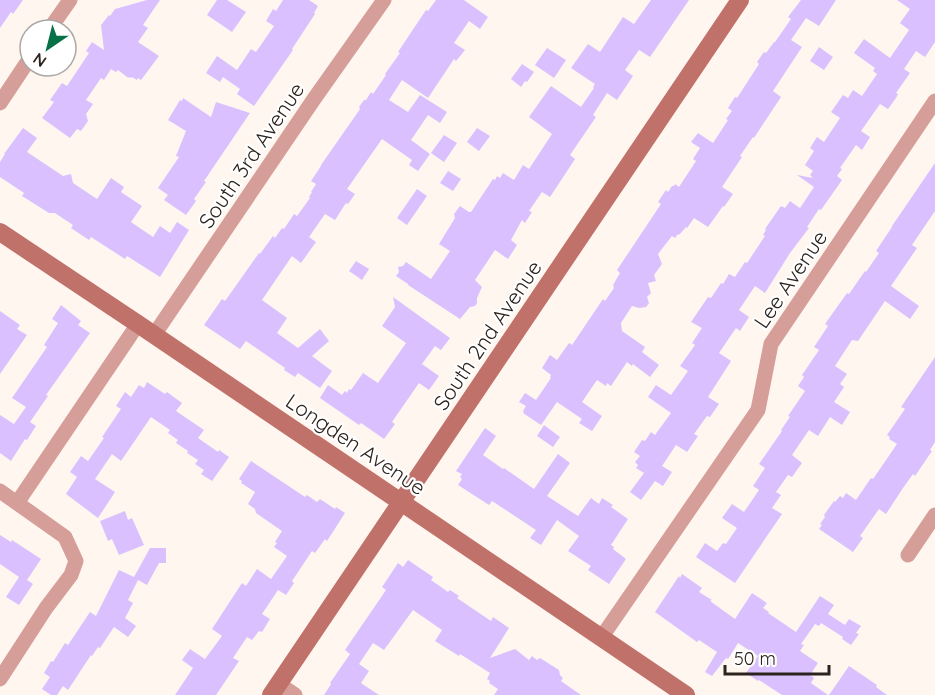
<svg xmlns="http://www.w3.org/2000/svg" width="935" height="695" font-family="Quicksand,sans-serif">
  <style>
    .building { fill: #dac0fe }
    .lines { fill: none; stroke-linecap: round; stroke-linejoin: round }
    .street { stroke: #d59e98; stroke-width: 15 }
    .secondary { stroke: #c0716a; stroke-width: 18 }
    .labels { text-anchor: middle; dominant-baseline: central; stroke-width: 4.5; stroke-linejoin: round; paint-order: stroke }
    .street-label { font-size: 21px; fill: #2b231d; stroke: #fff }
  </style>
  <rect width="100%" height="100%" fill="#fff6ef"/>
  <path class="building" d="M0,0H23L13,14L11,12L0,28Z
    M147,0H160L143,25L148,28L138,42L159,56L141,80L138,78L137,80L132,77L131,78L127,77L118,70L116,72L111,69L104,80L101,78L86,100L93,104L86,114L88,121L81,131L77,129L70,138L42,118L54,102L50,100L62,83L67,86L89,53L86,51L92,42L104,50L101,25L109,15L110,16L115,9Z
    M217,0H227L246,12L232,32L207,15Z
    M283,0H309L318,6L314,13L315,14L292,49L293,50L254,106L237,94L240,89L223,77L220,82L206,73L217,56L237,70L251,49L256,52L274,26L266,21L273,9L276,11Z
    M436,0H464L488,17L480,29L469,21L454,43L465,50L456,61L454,59L428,98L402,80L389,100L408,112L420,95L447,112L440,123L428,115L411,140L430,154L418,171L409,165L412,160L382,139L347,189L355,194L348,204L346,203L335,220L325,214L309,237L316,242L301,263L292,256L262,300L287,318L277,333L298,348L320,329L329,341L312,356L332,371L320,388L298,373L295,377L284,370L285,368L246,341L240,349L204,325L222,299L225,301L259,253L260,254L273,236L275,238L282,228L284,229L294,214L297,216L310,198L309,197L312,192H311L316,184L311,181L321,166V165L360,109L359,107L364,100H366L371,92L373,94L386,75L385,74L400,53L398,52L426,10L428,11Z
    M651,0H689L650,57L639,50L625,70L633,76L617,100L607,93L593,115L596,117L570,155L575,159L550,197L542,192L529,211L532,212L525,223L522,220L511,240L517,245L508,259L495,250L475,280L482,287L477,298V303L475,306L470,307L460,319L408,285V284L396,276L399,272L398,267L403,266L406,262L431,279L450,251L439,244L455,218L454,214L460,206L469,212H471L493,179L495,180L497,176L500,178L503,173L514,180L523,165L529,169L552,134L529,117L551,86L581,107L594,88L593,87L595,84L571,68L588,44L600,52L623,17L634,24Z
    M801,0H836L819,26L806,18L791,40L802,47L773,91L781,97L754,138L753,137L740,156L742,157L722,187L733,194L724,207L723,206L708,227L694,218L687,228L686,227L680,234L677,235L675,238L672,236L658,254L662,264L654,275L656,281L648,283L651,293L647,297L649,303L646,307L639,308L632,306L621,323L622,331L645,347L642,352L659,365L650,377L633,364L632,366L627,362L611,386L607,383L606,386L597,380L582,402L602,416L592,431L579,423L582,419L557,402L541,425L523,413L524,412L523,411L526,406L519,402L525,393L536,400L551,378L550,377L551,375L542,368L550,355L557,360L569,343L572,345L603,299L605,301L614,288L613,285L620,273L617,270L661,204L658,202L666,190L668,192L672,186H674L675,184L679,187L696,161L693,159L700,148L691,142L698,133L713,143L728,120L726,119L732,111L728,108L735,97L737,98L759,64L757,62L764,52L766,53L774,42H775L791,19L788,17Z
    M897,0H935V42L925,57L916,51L904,69L910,73L896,93L898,94L896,98L888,109L880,104L861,131L870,137L862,150L856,145L840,168L842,169L837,176L842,180L821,210L819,209L807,227L809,228L790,253L765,293L755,286L739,310L749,317L740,331L736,328L719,353L731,361L708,397L719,404L710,417L707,416L694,434L698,436L687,452L676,445L662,466L672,472L663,486L655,481L641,500L630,492L644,473L636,468L638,465L635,462L640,456L634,452L642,440L645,441L651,432L655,435L671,413L648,397L656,385L671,395L688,371L680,366L695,345L692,343L702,328L691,322L708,297L711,298L721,283L723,284L729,274L735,277L745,262L747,263L765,236L763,235L766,230L765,229L781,206L785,208L790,201L800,208L814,187L797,175L813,178L810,175L813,171L805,165L814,151L810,148L817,137L824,142L840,118L831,112L843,95L848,98L853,90L862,96L877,74L873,71L875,68L854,53L864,39L890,58L909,30L900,23L910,9Z
    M819,47L833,57L824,70L810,61Z
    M547,48L566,60L554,78L535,65Z
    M522,64L534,72L527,82L525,81L521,87L511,79Z
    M183,98L211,117L216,102L250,113L204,181L206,182L194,199L196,201L186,215L164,200L168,195L158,188L179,157L176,156L186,131L168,120L180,100L182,101Z
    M23,128L37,138L27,152L63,176L71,174L73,183L97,199L111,178L124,187L121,192L142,206L131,222L153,237L160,226L170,233L177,222L189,230L160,277L127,256L125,259L91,237L89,240L71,228L73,225L55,213H49L22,196L24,193L0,177V162L5,154H4Z
    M477,128L490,136L479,151L467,142Z
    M444,135L457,143L444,162L431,153Z
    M935,163V211L912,245L917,248L891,286L919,306L910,319L885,301L858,341L852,340L835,366L847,374L840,384L844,387L834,402L850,412L842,425L830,417L818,436L809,430L792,455L802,463L792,477L788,475L776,492L781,495L772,508L782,514L735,583L696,557L705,543L717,551L723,543L726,544L737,528L722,518L732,504L744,512L759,490L753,486L765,468L759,464L782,431L781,430L790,417L788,416L805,391L798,386L804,377L802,375L819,350L814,347L828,326L825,324L847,293L849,294L865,271L866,272L879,253L876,251L892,227V226Z
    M448,171L461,179L453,191L440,183Z
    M417,189L427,196L407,225L397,218Z
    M356,261L369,269L362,280L349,271Z
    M393,297L450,338L441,350L435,346L422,364L439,376L429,390L419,383L392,422L395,424L384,439L361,423L359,425L320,398L328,385L342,395L345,391L347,393L349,389L351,390L363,373L378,383L406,343L382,326L395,307Z
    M61,305L81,321L78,325L90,333L46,395L48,396L30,422L36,426L27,440L25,439L11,461L0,453V415L14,424L26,407L12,398L47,347L44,345L58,323L52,319Z
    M0,311L20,325L17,329L27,335L0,374Z
    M935,357V442L930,450L932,451L915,476L913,474L903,488L886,514L879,509L860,536L863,538L853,552L819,529L822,525L820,524L825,517L824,515L834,501L835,502L840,496L843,498L846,493L856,500L871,478L873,479L897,444L889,439L890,437L887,435L905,409L901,407Z
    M147,382L165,394L167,392L182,403L176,411L204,430L198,438L218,452L219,450L229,457L212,481L201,474L204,470L195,464L198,460L187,453L188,451L176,443L178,440L168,433L170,430L151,417L121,461L112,454L95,479L115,492L98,518L66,494L77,477L70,472L81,456L88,461L104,438L102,437L121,409L116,406L125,392L131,397L139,385L144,388Z
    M544,425L560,437L553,447L537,436Z
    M485,428L496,436L483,455L503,469L504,468L534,489L558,454L570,463L547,496L578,516L591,498L599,504L602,498L613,505L611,507L628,519L611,545L614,547L613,549L626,559L609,584L588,570L591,566L568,551L579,536L557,520L541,545L530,538L536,530L492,501L489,505L458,485L462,479L460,477L462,474L456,471Z
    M251,461L305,497L307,495L317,502L320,499L335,509L336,507L345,513L327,541L325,539L315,553L312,551L292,581L294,583L286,595L278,590L262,614L270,619L262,632L259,631L252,640L247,637L233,658L239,661L216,695H175L193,668L182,660L190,649L205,659L222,636L212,629L242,583L246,586L257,569L271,579L287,556L274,547L277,543L275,542L282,531L256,513L255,509L248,504L255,492L241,483L242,481L239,479Z
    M125,511L128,520L132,518L144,545L119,555L112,539L108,541L100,521Z
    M0,535L11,542L12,540L41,559L27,580L33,584L19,605L6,597L19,577L0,564Z
    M150,548H166V563H159L147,585L138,580L128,600L133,603L125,618L136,626L128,637L114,627L100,648L98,647L92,656L91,655L68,690L63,686L57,695H51L42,689L50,677L44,673L51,661L53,662L65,643L68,645L90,612L96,616L119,570L134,577Z
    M408,560L433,577L431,580L448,592L450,590L459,596L457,598L491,621L493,617L509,628L490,658L515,649L529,660L532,656L537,660L540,658L559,670L560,675L563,678L561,681L581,695H494L498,689L489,683L490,681L487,679L490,673L460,654L459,656L435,641L442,630L413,610L384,650L373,643L359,664L369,671L361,683L379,695H324L331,684L330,683L350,654L345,650L386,590L382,587L398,563L403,567Z
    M682,574L702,588L699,592L712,600L710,601L735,619L752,593L767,603L763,608L769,612L768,613L796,632L820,596L834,605L828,614L845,625L849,619L861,626L856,633L859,634L851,645L842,639L843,637L821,623L819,626L815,624L801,644L804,645L800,651L818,663L810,675L814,678L811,683L828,695H782L759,680L758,681L746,673L758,656L738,643L728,659L726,658L712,676L705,672L717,652L699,640L697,642L655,612L679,576L680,578Z
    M849,666L877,685L876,687L887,695H829Z"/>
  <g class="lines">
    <path class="street" d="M49,30L70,0
      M0,103L30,58
      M154,335L314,99L384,0
      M0,491L65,537L76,561L71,575L46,608L0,679
      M17,503L138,324
      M908,555L935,515
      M601,638L758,410L771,344L935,101
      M279,684L295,695"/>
    <path class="secondary" d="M0,232L138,324L686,695
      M271,695L740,0"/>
  </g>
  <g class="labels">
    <g class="street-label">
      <text transform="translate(251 155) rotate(-56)">South 3rd Avenue</text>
      <text transform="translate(790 279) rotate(-56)">Lee Avenue</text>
      <text transform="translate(487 335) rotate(-56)">South 2nd Avenue</text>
      <text transform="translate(356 444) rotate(34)">Longden Avenue</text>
    </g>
  </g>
  <g transform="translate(48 48) rotate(215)"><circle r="28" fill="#ffffff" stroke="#aaa7a5" stroke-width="1.5"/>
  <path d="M0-4.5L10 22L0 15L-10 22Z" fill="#067047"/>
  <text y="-9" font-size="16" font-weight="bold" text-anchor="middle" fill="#2b231d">N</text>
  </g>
  <path d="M725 665v9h104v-9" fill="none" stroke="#2b231d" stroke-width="3"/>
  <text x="734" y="665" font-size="18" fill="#2b231d" stroke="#ffffff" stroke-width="4.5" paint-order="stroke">50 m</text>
</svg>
